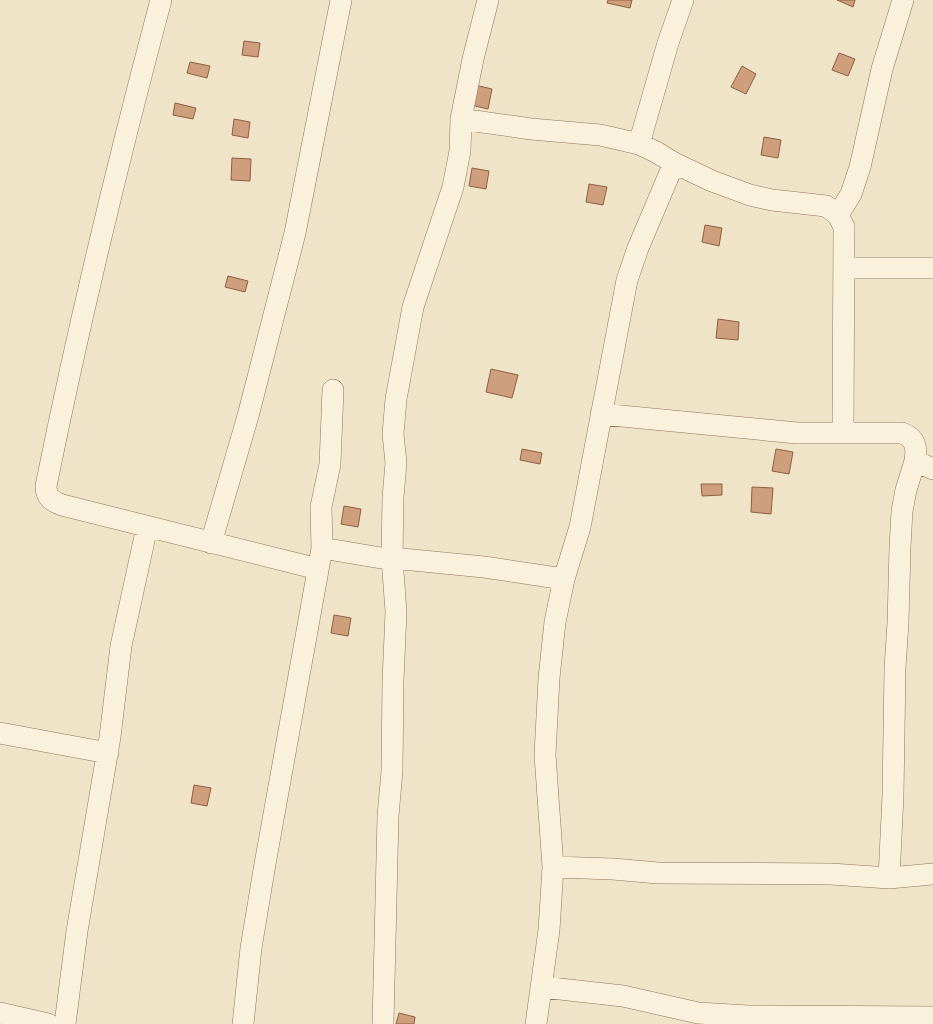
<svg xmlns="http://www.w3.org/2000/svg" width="933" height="1024" font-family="Lora,serif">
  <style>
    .building { fill: #cf9f7d; stroke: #8d5f41 }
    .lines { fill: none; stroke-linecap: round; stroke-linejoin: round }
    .minor-casing { stroke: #8d765c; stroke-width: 22 }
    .minor { stroke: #faf1dc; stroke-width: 21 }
  </style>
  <rect width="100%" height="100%" fill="#f0e4c8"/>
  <path class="building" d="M608,0H632L630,8L607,3Z
    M837,0H855L853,7Z
    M244,41L260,43L258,57L242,55Z
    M839,53L855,59L848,76L832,70Z
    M190,62L210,66L207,78L187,73Z
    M742,66L756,74L746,94L731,87Z
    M475,85L492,89L488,109L471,105Z
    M175,103L196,108L193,119L173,115Z
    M234,119L250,122L248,138L232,135Z
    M764,137L781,140L778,158L761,155Z
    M232,158L251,159L250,181L231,180Z
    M472,168L489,171L486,189L469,186Z
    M589,184L607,187L603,205L586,202Z
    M705,225L722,228L719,246L702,242Z
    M228,276L248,281L245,292L225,287Z
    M718,319L739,322L738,340L716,338Z
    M491,369L518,375L512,398L486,392Z
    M522,449L542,453L540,464L520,460Z
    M776,449L793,452L789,474L772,471Z
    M701,484H722V495L702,496Z
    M752,487L773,488L771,514L751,512Z
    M344,506L361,509L358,527L341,524Z
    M334,615L351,618L348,636L331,633Z
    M194,785L211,788L207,806L191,803Z
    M399,1013L415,1017L414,1024H396Z"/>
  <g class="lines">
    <defs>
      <path id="minor" d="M161,0C118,161 79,323 46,486C46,498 52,501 62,505L318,569
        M461,119L531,129L600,135L622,140L639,144L656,152L674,163L712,181L750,195L772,200L826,206L838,215L844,227L843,432
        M639,144L668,43L683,0
        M838,215L851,194L860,167L882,69L903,0
        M845,268H933
        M601,414L797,433H902C916,438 917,448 915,461L933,469
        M211,543L248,416L295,233L341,0
        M322,548L381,558H392L484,567L564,579
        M0,733L108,753
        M553,867L613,869L658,873L831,874L889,878L933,874
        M889,878L893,795L895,668L898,623L900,547L902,511L906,490L915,461
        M542,987L623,996L698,1013L748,1016L933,1017
        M0,1013L48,1024
        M65,1024L77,931L110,737L121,646L147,527
        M243,1024L251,948L265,864L322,548L321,507L330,464L333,390
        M383,1024L388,816L392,771L393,681L396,612L392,558L393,497L396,463L393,434L396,399L413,307L453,187L460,151L461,119L473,59L488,0
        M536,1024L549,930L553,867L545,755L549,678L555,622L564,579L580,527L627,280L638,248L674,163"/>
    </defs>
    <use href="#minor" class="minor-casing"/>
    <use href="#minor" class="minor"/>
  </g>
</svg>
